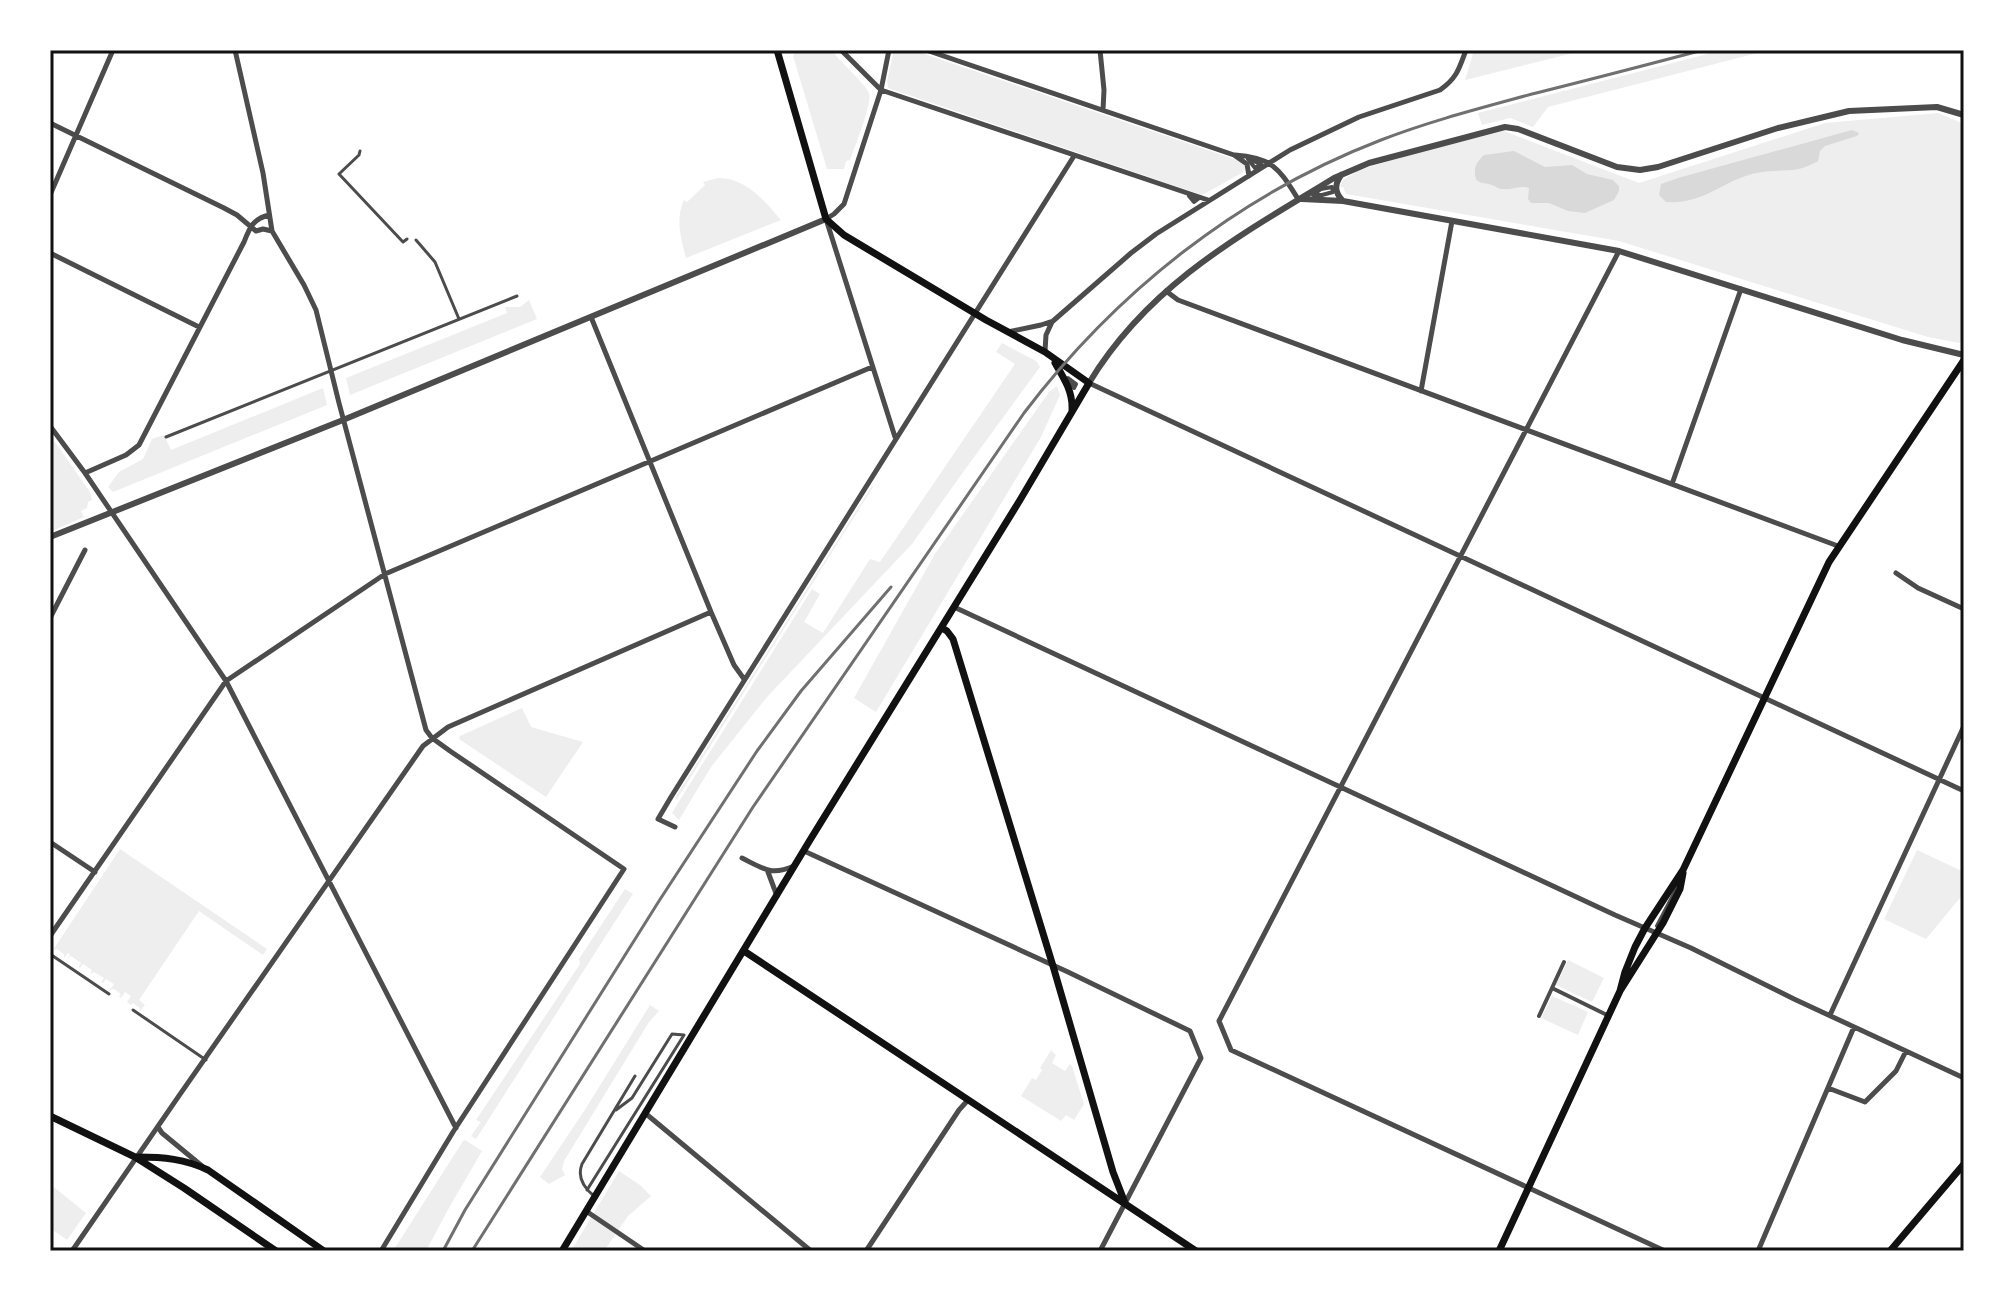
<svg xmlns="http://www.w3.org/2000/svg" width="2014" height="1301" font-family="Poppins,sans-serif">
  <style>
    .green { fill: #eee }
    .water { fill: #d9d9d9 }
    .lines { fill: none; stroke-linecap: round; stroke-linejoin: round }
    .service { stroke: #4c4c4c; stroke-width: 3 }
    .pedestrian { stroke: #4c4c4c; stroke-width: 4 }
    .minor { stroke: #4c4c4c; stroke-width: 5 }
    .tertiary { stroke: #4c4c4c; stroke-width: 6 }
    .secondary { stroke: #111; stroke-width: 7 }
    .rail { stroke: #707070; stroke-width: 3 }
    .neatline { fill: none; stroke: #111; stroke-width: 3 }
  </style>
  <rect width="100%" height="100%" fill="#fff"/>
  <path class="green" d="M805,50H831C838,59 866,85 869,93C873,102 854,149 850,160L846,161L844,169H827L793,56L795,53Z
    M894,50H913L1240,161L1245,165V169L1242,173L1202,195L888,88L887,81Z
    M1474,50H1585L1465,80Z
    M1723,50H1769L1548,107L1533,127L1510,118L1482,125L1478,113Z
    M1938,113L1964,124V338L1959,343L1928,337L1619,241L1346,194L1343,187H1340L1342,181L1359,170L1431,149L1504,131L1639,183L1825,123Z
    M718,178C746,178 764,200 781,220L686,258C681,238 675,220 684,200L687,202L705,185L703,182Z
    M529,300L537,319L350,395L346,378L507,313L505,307H520Z
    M1002,343L1036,361L1040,367L961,475L912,544L767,697L711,767L679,820L672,813L683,795L812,589L820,594L804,622L823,633L870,559L880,562L1015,364L996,352Z
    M1057,386L1060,395L1041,437L876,712L854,698L935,554L1049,392Z
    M323,388L327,405L113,492L108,487L119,472L143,459L152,439L164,435L171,450Z
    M50,435L90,492L92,500L88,502L87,508L81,511L84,517L50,532Z
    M872,486L873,487L677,799L675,798Z
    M522,708L531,727L583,742L546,797L459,739L460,736Z
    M120,849L267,949L263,955L199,911L139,1000L145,1005L140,1011L139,1010L140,1008L133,1003L131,1005L127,1002L131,996L125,992L121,998L119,996L121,994L114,989L110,990L114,984L106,979L103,983L101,982L104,978L94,972L90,974L92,970L83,964L80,968L79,967L81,963L71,956L67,959L70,955L68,953L64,958V954L57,949L53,950Z
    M1917,850L1964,872V893L1926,939L1884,919Z
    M625,889L633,894L625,906L476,1139L471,1136L481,1122L476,1120L580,964L579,959Z
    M1568,960L1604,978L1592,1002L1556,985Z
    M1552,996L1588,1012L1578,1035L1541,1018Z
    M650,1005L659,1011L649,1022L564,1161L562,1169L565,1175L549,1184L540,1177L586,1108Z
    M1051,1050L1056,1055L1052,1063L1065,1071L1070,1064L1072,1066L1084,1104L1074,1120L1066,1115L1061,1121L1021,1096L1032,1078L1036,1080L1042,1070L1040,1068Z
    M465,1140L482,1151L450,1206L426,1251H393L463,1141Z
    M619,1171L640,1185L651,1196L628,1216L604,1251H571Z
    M50,1184L86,1213L67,1240L50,1228Z"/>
  <path class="water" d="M1852,130L1859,133L1857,136L1825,146L1820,151L1818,161C1795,175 1780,168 1756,173C1723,180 1704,205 1666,202L1659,195L1661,184L1678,178Z
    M1514,151L1545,167L1572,165L1587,174L1613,180L1619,186V191L1614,200L1585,213L1568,211L1549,203H1531L1528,199L1529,188C1520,185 1514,190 1504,189C1497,189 1498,187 1492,185C1483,182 1474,185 1475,171C1475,164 1479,160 1484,155Z"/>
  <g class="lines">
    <path class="service" d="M360,151L359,155L339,174L403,242L407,239
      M416,240L435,262L459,319
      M166,437L517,296
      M50,954L109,994
      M133,1010L206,1060
      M616,1110L632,1098L672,1034L684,1035
      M587,1190L684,1035
      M594,1196C584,1188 577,1177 582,1164L635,1076"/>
    <path class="pedestrian" d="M1248,159L1261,164L1255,168Z
      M1332,187L1333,192L1322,195H1313L1321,189Z
      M1189,196L1198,199L1194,202Z
      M1068,378L1076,384L1074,388L1068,380Z
      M1678,886L1679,890L1660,924L1657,926Z
      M1564,962L1552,988L1609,1016
      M1539,1016L1552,988"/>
    <path class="minor" d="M235,50L263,173L272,231L304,285L316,310L339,403L426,730L432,738L450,751L624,869L453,1132L381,1251
      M841,50L881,90L1208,200
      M889,50L881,90L844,204L834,214L826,219L895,437
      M926,50L1234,155L1247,164L1249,176
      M1100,50L1104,90L1103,110
      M50,123L224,208L237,215L256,231L263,229L272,231
      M1235,155C1274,158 1279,169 1298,199
      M50,195L113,50
      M1619,251L1219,1021L1231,1050L1665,1251
      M50,253L199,327
      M1166,291L1178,300L1838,546
      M591,317L711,612L734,665L744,679
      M1008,332L1041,325L1053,321L1131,253L1156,234L1290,150L1359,117L1440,90C1457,78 1459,69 1466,50
      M1045,351L1046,335L1052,322
      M1089,383L1964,791
      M1421,391L1452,221
      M50,426L85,473L226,681L456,1128
      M85,473L126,455L139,445L244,242C250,227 253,219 269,215
      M1672,484L1741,289
      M1896,573L1918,588L1964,609
      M954,607L1615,915L1691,948L1794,999L1964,1078
      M50,618L85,550
      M675,827L658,819L671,797L1074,156
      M50,842L95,872
      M804,851L1068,972L1190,1031L1201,1058L1100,1251
      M742,858C764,869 771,876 794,866
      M768,872L777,896
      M50,936L226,681L385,574L872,367
      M1830,1015L1964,726
      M1828,1088L1865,1102L1896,1071L1906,1051
      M645,1113L811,1251
      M158,1127L162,1133L202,1166
      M586,1211L645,1251
      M72,1251C188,1082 305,914 423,746L448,727L711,612
      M866,1251L959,1110L968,1100
      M1758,1251L1854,1027"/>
    <path class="tertiary" d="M1341,175C1335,184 1334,191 1342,200
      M1302,199L1343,201L1619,251L1902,340L1964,355
      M1089,383C1144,292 1226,243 1316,189L1334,178L1369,163L1505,127L1518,129L1617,167L1640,170L1658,167L1778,128L1849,111L1937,107L1964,115
      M50,537L343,420L826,219"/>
    <path class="secondary" d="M1055,363C1064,378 1073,392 1072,410
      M942,628L947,631L953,639L1053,966L1113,1172L1125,1203
      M744,951L1196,1251
      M1620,991L1625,972L1635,947L1645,928L1683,870L1829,562L1964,360
      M50,1116L135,1157L184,1188L276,1251
      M138,1157C163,1157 185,1159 208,1170L324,1251
      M562,1251L810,840L1020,500L1089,383L1045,352L986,320L859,244L844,235L826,219L777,50
      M1499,1251L1620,991L1663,923L1680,889L1683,873
      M1890,1251L1964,1164"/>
    <path class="rail" d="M443,1251L465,1210L659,901L757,751L801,691L891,587
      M472,1251L753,807L1024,413C1116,292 1238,195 1381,140C1430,121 1481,108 1532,94C1589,80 1646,65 1703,50"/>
  </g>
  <rect width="2014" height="1301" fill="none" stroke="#ffffff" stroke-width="104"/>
  <rect x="52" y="52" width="1910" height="1197" class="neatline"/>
</svg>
